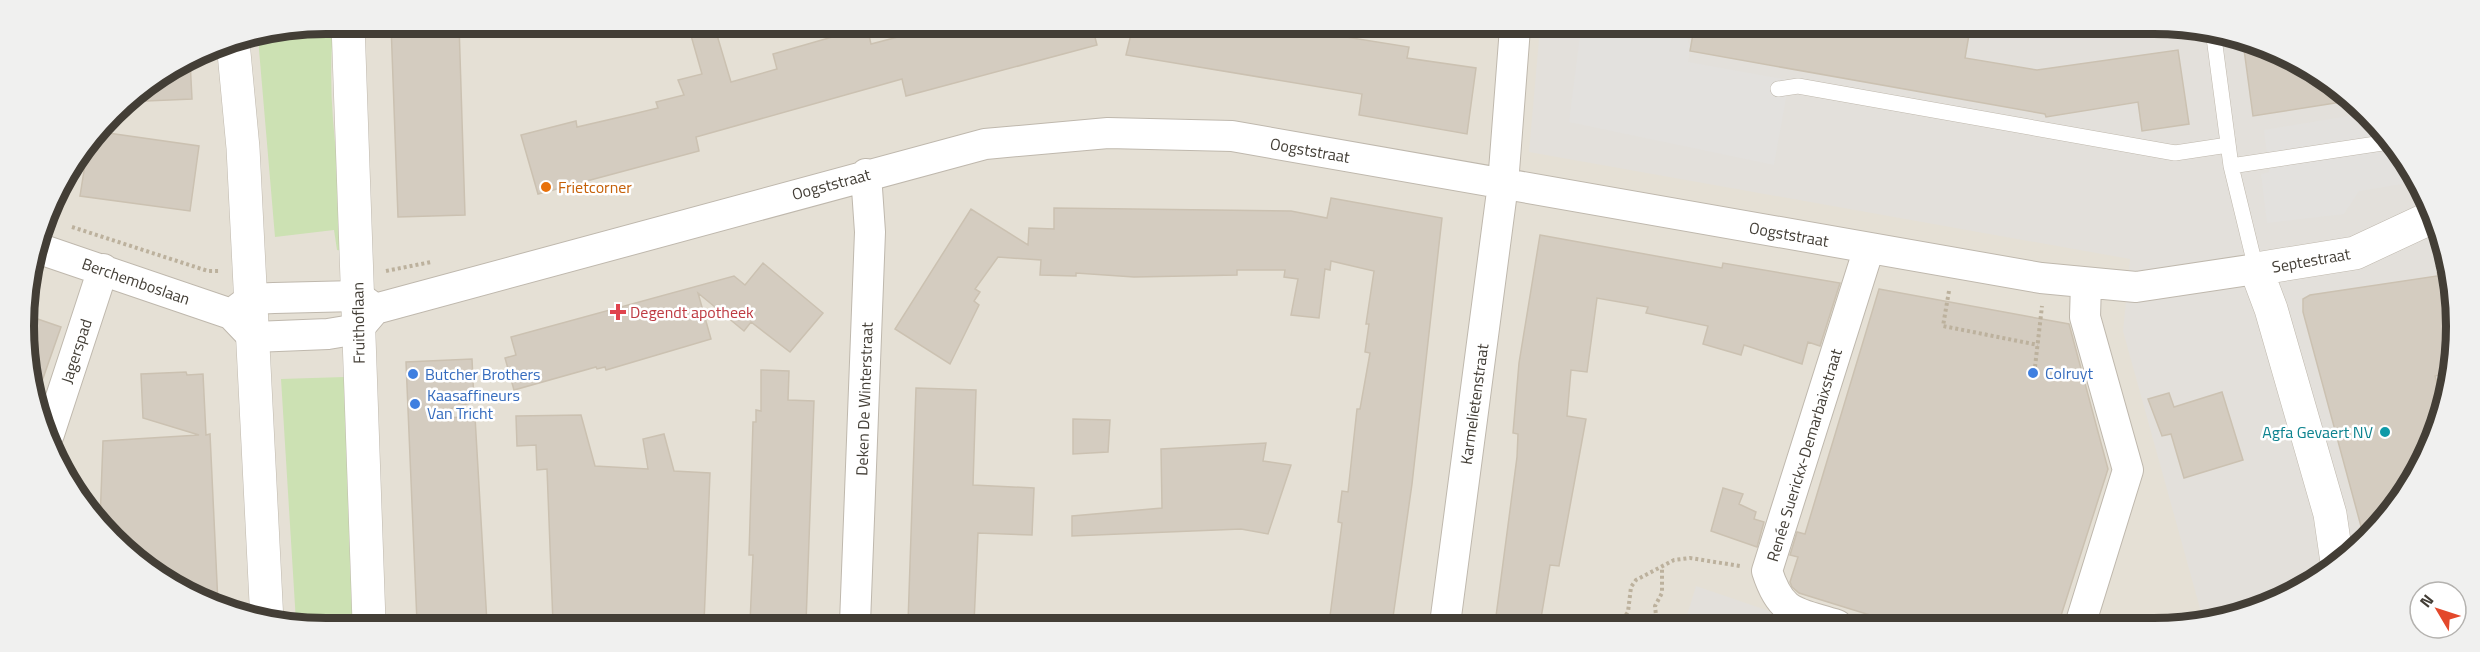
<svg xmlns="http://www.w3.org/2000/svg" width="2480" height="652" font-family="'Titillium Web',sans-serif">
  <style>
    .residential { fill: #e5e0d5 }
    .industrial { fill: #e3e0db }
    .green { fill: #cce1b3 }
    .parking { fill: #e3e1de }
    .building { fill: #d4ccc0; stroke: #cbc1b1; stroke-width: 1.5 }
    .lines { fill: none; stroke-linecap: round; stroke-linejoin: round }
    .service-casing { stroke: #bfb8ad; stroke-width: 16 }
    .minor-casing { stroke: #bfb8ad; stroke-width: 32 }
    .tertiary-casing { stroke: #bfb8ad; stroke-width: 34 }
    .path { stroke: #bcb19d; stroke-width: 4; stroke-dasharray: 3 3; stroke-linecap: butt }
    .service { stroke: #fff; stroke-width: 15 }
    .minor { stroke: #fff; stroke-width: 30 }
    .tertiary { stroke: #fff; stroke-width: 33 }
    .food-dot { fill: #e8710a; stroke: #fff; stroke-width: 2 }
    .health-dot { fill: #e0444e; stroke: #fff; stroke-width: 2 }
    .shop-dot { fill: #3f7fe0; stroke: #fff; stroke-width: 2 }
    .culture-dot { fill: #0f9aa8; stroke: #fff; stroke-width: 2 }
    .labels { text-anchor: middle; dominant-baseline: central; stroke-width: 5; stroke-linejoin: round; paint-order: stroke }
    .street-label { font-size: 16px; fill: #433e36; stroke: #fff }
    .food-label { font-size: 16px; fill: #c56008; stroke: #fff; text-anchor: start }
    .health-label { font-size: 16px; fill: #be3a42; stroke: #fff; text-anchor: start }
    .shop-label { font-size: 16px; fill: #366cbe; stroke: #fff; text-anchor: start }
    .culture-label { font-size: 16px; fill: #0d838f; stroke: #fff; text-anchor: end }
    .rim { fill: none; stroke: #433e36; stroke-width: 8 }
  </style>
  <rect width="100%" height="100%" fill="#f1eee6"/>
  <path class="residential" d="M326,24L2213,30L2321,75L2405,158L2450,267V385L2367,540L2287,597L2193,625L267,622L175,587L87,510L34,404L25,306L55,193L127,99L211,47Z"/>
  <path class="industrial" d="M1540,28L2213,30L2321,75L2405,158L2450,267V385L2425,460L2367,540L2287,597L2201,623V612L2123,331L2130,259L1529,152Z
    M1696,586L1810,625H1684Z"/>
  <path class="green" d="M326,24H334C325,99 339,178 351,252L337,250L334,230L275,237L258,38Z
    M344,377L356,622H296L281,379Z"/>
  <path class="parking" d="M1581,28H1684L1690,47L1688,62L1789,80L1774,165L1569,122Z
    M2361,114L2405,158L2415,182L2359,191L2344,214L2267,223L2261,174L2269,172L2264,130Z"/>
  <path class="building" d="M391,24H459L465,215L398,217Z
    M688,25H714L731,82L777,69L773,54L867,27L871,44L917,32V30L930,26H1092L1097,45L906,96L902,79L696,137L699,151L538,194L521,135L576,121L577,127L629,115L658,108L656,102L684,95L678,80L702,74Z
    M1133,26L1283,27L1409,47L1407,58L1476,68L1467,134L1359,115L1362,94L1126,55Z
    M1694,28L1970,29L1965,58L2037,70L2178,50L2189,124L2142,131L2138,102L2046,117L2045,114L1690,51Z
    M2243,42L2321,75L2348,101L2253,116Z
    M190,60L192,99L124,102L127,99Z
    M101,132L199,146L190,211L80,196L87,152Z
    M1331,198L1442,218L1412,484L1392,624H1329L1342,523L1338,522L1342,491L1348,492L1357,409H1360L1370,353L1365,352L1369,324H1366L1374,271L1331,261L1330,270L1325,269L1319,318L1291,315L1298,279L1284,277L1285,270H1237V275L1134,277L1076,273V276L1040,275L1041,260L998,257L975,289L980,292L974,301L979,305L950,364L895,329L971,209L1028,245L1029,228L1054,229V208L1291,211L1327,218Z
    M1540,235L1722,268L1723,263L1840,283L1820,346L1808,342L1802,364L1744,345L1741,355L1703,344L1708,326L1646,313L1648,307L1597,298L1587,372L1571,370L1567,416L1586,419L1559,566L1550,565L1540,624H1495L1517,457L1518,434L1513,433L1519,363Z
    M763,263L823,313L790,352L751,322L744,331L698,293L711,339L606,370L605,367L597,369L596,367L514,390L505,358L516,355L511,337L734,276L745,285Z
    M2450,274V373L2435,376L2444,404L2425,460L2365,541L2303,312V299L2310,295Z
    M1879,289L2069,324L2108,469L2058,625H1902L1799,593L1792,587L1790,582L1798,557L1790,555L1797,532L1805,534Z
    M26,315L61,327L34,404L27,333Z
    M472,359L474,402L429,415L430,418L475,417L487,623L417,622L406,362Z
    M761,370L789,371L788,400L814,401L806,623H750L753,555H749L753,422H756V410L761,411Z
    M186,372L187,375L203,374L206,435L210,434L218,604L175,587L100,522L103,441L199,435L143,418L141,374Z
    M916,388L976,390L973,485L1034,488L1032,535L978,533L974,623H908Z
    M2222,392L2243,460L2184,478L2171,434L2162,436L2148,399L2169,393L2174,407Z
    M581,415L595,466L648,469L643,439L664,434L674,471L710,473L704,623H553L547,469L537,470L536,445L517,446L516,416Z
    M1073,419L1110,420L1108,452L1073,454Z
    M1266,443L1263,461L1291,465L1268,534L1241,529L1072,536V516L1162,508L1161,449Z
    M1723,488L1743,494L1739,504L1756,512L1754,519L1764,522L1757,547L1711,531Z"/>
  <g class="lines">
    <defs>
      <path id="service" d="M2213,30L2231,166L2256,269
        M1778,89L1798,86L2175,153L2228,145
        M2231,166L2389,142"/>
      <path id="minor" d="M40,249L231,314L253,337L328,334L358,329L375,309L985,144L1108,133L1232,136L2041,278L2136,287L2256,269
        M231,314L251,299L274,298L357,296L375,309
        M49,434L103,269
        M855,623L870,232L866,174
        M1445,624L1503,184L1515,28
        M1837,625C1796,612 1781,615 1767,571L1869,248
        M2080,625L2128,470L2085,317L2086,283"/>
      <path id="tertiary" d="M348,24L369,622
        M233,42L243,148L267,622
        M2337,562L2330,514L2271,309L2256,269L2355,253L2430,218"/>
    </defs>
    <use href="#service" class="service-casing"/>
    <use href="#minor" class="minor-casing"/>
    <use href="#tertiary" class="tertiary-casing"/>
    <path class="path" d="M72,227L208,271H220
      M2435,248L2439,275
      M386,271L431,262
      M1949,291L1943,326L2038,345
      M2035,367L2042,306
      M1619,625L1628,612L1631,587L1636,580L1674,560L1690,558L1740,566
      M1657,625L1655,606L1662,593V567"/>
    <use href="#service" class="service"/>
    <use href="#minor" class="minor"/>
    <use href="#tertiary" class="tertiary"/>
  </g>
  <circle class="food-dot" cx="546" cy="187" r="6"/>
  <path class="health-dot" d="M615 303h6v6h6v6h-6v6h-6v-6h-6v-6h6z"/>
  <g class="shop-dot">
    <circle cx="2033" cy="373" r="6"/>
    <circle cx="413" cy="374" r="6"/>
    <circle cx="415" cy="404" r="6"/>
  </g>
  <circle class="culture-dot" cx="2385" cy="432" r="6"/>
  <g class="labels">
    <g class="street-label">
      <text transform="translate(1310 150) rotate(10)">Oogststraat</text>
      <text transform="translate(831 184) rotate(-15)">Oogststraat</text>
      <text transform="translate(1789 234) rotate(10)">Oogststraat</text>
      <text transform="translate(2311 260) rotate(-10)">Septestraat</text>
      <text transform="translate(136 281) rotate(19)">Berchemboslaan</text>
      <text transform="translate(358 323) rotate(-91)">Fruithoflaan</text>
      <text transform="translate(76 351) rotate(-72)">Jagerspad</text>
      <text transform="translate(864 399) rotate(-88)">Deken De Winterstraat</text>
      <text transform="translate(1474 404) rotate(-82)">Karmelietenstraat</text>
      <text transform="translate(1804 455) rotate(-73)">Renée Suerickx-Demarbaixstraat</text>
    </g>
    <g class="food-label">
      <text x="558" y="187">Frietcorner</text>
    </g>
    <g class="health-label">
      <text x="630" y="312">Degendt apotheek</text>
    </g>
    <g class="shop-label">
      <text x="2045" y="373">Colruyt</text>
      <text x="425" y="374">Butcher Brothers</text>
      <text x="427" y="395">Kaasaffineurs<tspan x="427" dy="18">Van Tricht</tspan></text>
    </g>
    <g class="culture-label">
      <text x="2373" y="432">Agfa Gevaert NV</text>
    </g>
  </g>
  <path d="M0 0H2480V652H0ZM326 34H2154A292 292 0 0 1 2446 326V326A292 292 0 0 1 2154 618H326A292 292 0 0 1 34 326V326A292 292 0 0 1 326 34Z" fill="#f0f0ef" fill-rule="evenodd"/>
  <path class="rim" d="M326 34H2154A292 292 0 0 1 2446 326V326A292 292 0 0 1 2154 618H326A292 292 0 0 1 34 326V326A292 292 0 0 1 326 34Z"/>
  <g transform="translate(2438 610) rotate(309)"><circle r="28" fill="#ffffff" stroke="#b4b2af" stroke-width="1.5"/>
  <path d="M0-4.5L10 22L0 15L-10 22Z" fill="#e3482b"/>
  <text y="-9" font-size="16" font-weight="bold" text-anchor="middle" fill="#433e36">N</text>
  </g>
</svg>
